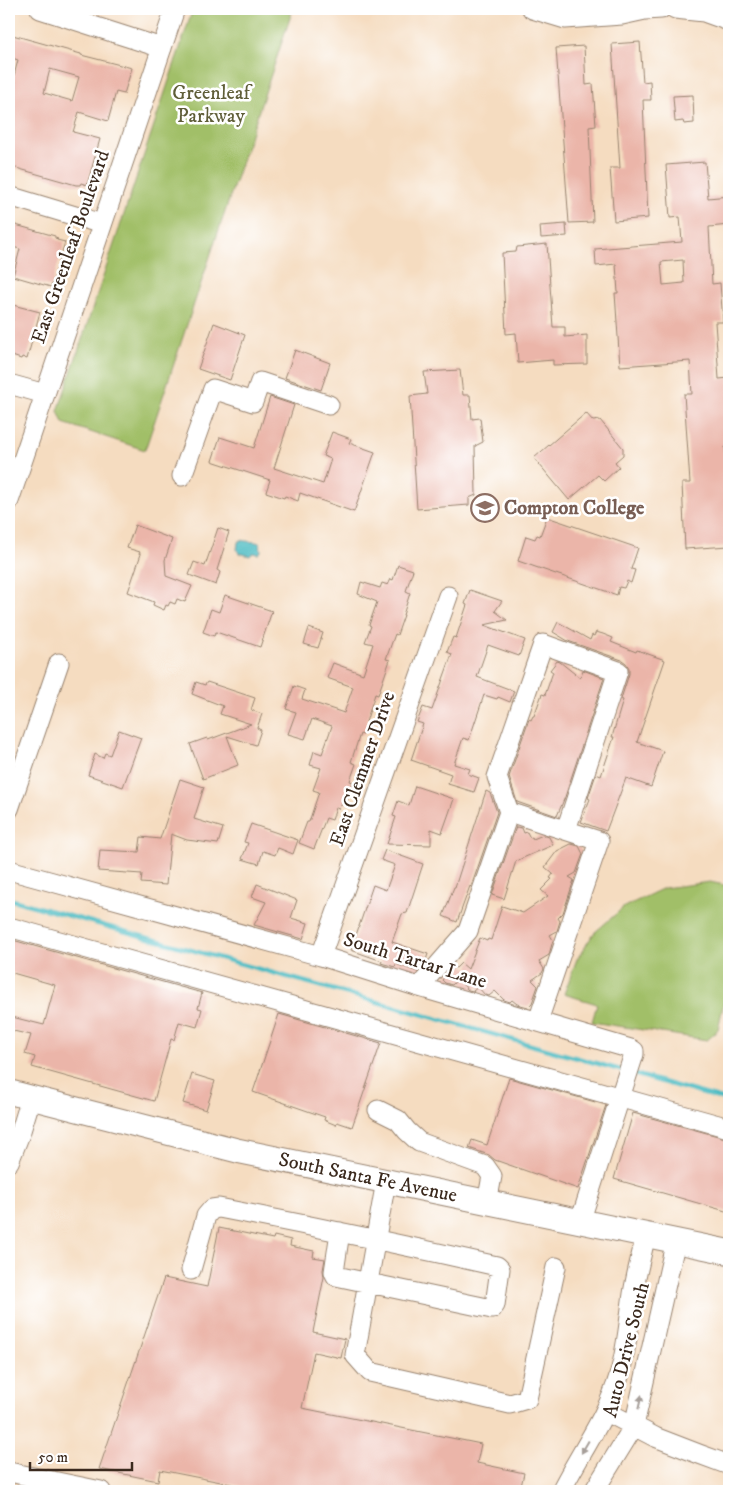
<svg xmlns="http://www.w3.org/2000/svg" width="738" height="1500" font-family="'IM FELL DW Pica',serif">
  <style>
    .green { fill: #a1bf67; stroke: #6e7442 }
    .water { fill: #4dbcc3; stroke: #447370 }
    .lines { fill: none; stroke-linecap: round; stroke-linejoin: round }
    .stream { stroke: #4dbcc3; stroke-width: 4.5 }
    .building { fill: #ebb5a9; fill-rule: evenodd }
    .minor-casing { stroke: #98836f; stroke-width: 21 }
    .major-casing { stroke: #98836f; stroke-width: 26 }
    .minor { stroke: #fff; stroke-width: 19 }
    .major { stroke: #fff; stroke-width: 24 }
    .oneway { fill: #a79f9a }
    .labels { text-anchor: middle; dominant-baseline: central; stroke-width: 5; stroke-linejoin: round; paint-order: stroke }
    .park-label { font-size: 20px; fill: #5f5e38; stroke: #fff }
    .street-label { font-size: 20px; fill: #3b2a1e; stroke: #fff }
    .education-label { font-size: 20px; font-weight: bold; fill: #785e54; stroke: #fff; text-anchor: start }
  </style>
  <rect width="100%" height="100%" fill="#fff"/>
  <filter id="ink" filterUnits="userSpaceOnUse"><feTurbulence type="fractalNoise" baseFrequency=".02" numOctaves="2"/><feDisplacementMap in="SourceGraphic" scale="10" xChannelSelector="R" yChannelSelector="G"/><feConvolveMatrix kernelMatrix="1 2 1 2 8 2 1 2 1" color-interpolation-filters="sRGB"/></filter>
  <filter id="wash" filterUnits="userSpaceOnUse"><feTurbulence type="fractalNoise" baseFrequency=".0096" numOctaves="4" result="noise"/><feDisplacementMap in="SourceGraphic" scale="20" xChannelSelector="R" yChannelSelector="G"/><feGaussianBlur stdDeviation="1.12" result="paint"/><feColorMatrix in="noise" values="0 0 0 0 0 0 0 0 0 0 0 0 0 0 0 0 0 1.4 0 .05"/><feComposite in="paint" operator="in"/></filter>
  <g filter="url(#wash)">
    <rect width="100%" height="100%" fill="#f5dcc0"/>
    <path class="green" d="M193,9H293L145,450L63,423L58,411Z
      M710,882L729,886V979L718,1029L713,1035L707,1040L592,1022L597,1004L564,994L577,959L594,933L624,907L664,888Z"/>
    <path class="water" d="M241,540C248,542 253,541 260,543L261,551L259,554L253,553L250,556L239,553L237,550L238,542Z"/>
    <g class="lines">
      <path class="stream" d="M9,899L624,1071
        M634,1074L729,1101"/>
    </g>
    <g id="blocks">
      <path class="building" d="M9,34L81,54V55L132,68L124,94L116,92L108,121L79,112L73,132L100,139L87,185L81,183L80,185H76L9,166V95L18,60L9,57ZM50,69L79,77L72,101L44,93Z
        M640,42L643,82L650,81L651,100H643L648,218L614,221L610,168H620L612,44Z
        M584,46L586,85L593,84L596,126L589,127L593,222L569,223L556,48Z
        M693,95L694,123L684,124L683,121L675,122L673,96Z
        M705,162L708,198L729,196V225L709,227L712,284L720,283L723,322H715L719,379L729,378V447H725L729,512V546L685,549L682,483H690L684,394H692L690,361L620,366L615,293H618L616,264L596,266L595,249L682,242L680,217L670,218L666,165ZM683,260L684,283L663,285L661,262Z
        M12,224L55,236V238L58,239L57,240L65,242L51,287L13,276L20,249L9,246V234Z
        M566,224L567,236L541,238L540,226Z
        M547,244L553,327H565V337L587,335V364L553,365V360L518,363L516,333L506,334L502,253L516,252L517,247Z
        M9,304L40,312L27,359L22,357L21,359L9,355V334L13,319L9,318Z
        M214,323L245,335L230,380L198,369Z
        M295,350L330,363L321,390L285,378Z
        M460,370L463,395H470L472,419L480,418L483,442L475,446L476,495L469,498V505L417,509L410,396L427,394L424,372Z
        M270,397L294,405L274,468L323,484L331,459L323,456L332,432L351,439L349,443L375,452L354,512L300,493L298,501L285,496L284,498L266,492L270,480L212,461L220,437L254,448Z
        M586,413L593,421L600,420L623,448V455L615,462L619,467L604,481L598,475L569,500L534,458Z
        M547,517L638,548L631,569L635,570L631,583L627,581L624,588L619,587L617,595L518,561L526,536L535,539L537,535L540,536Z
        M135,525L172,539L165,560L166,576L192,586L185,602L177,599L175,604L170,602L168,606L166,605L164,610L153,605L154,602L128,592L141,554H139L140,552L127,548Z
        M218,528L229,532L217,570L220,572L216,585L189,575L194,562L205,566Z
        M398,565L413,570L406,591L410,593L403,615H404L397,635L395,634L386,659L390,660L378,695L375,694L366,722L368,723L363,735L360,734L351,762L356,764L350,781L353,782L346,804L343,803L342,805H340L339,809L336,808L332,820L326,818L314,849L299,843L307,822H309L319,792L313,790L321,768L310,765L314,751L322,754L332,726L312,719L305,739L288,734L296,712L286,709L294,686L305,690L302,699L344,713L353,687L327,678L333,663L363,674L373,644L365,642L371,626L369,625L377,602L358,594L361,582L380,588L382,583L388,585L391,579L393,580Z
        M470,590L502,601L495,611L507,620L484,625L525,640L519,656L488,645L477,677L514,691L510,702L498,697L497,699L484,695L469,740L463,738L454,764L470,769L468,774L479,778L474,792L448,784L451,774L411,760L423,724L417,722L423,707L432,710L452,654L447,652L453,637L456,638L467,605L465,604Z
        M225,595L272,611L260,647L216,632L214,636L203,632L211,609L219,612Z
        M558,622L590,640L592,635L594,636L596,632L603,634L613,638L611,642L636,652L637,650L665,660L637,742L663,751L651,787L626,778L606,831L581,822L590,799L588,798L596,774L601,776L614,737H612L623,700L621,699L629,674V668L626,663L622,660L568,641L553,632Z
        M309,628L323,633L318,648L304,644Z
        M557,661L560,662L580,678L583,670L604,678L565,797L557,816L517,802L509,777L529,719L531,720L533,716H534L542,694L545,695L553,672L550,670Z
        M196,682L205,685L207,682L255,698L251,710L262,714L257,728L261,730L256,745L227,736L238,765L203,779L190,744L207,738L208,740L251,724L220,714L223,706L192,694Z
        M119,730L141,738L123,787L88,775L95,754L103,758L105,753L110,755Z
        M180,779L204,787L194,819L223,828L218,844L187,840L171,834L166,885L141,883L142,874L98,871L100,850L139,852L141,837L160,839Z
        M415,786L454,799L442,833L431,829V845L387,844L396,817L393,816L398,801L409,805Z
        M486,791L490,793L497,812L471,887L470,886L457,922L443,916L454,887H455Z
        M251,824L298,840L293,854L278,848L275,855L263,851L259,864L242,859L248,843L244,842Z
        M516,827L522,828L524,833L527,832L530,838L532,837L533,839L543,835L549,837L553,845L516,861L504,899L492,895Z
        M571,844L579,846L583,854L576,873L569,877L574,880L563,913L558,918L560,921L557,931L550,935L553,940L549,955L539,961L544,969L542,973L532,980L538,986L532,1003L528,1007L517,1004L512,1000L510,1002L504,1000L495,991L489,996L485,995L478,987L473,991L468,990L458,979L452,985L445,983L442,980L454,967L456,968L461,963L468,969L480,938L487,941L488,939L491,940L502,906L523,913L548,896L541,890L552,879L550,878L553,874L545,867L557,851Z
        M385,850L423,864L407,913L402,914L392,942L428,954L425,963L418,972L396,964L395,967L381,963L382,961L351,950L373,885L386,890L395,865L381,860Z
        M257,884L297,900L291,918L308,923L303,939L254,925L266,902L252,897Z
        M9,939L202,993L198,1008L202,1009L197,1027L179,1022L174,1040L171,1039L154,1101L32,1067L35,1057L25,1054L31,1035L9,1030L12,1017L44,1025L55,985L9,972Z
        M279,1014L381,1043L352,1127L337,1122L336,1125L324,1120L325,1117L253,1092Z
        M192,1074L215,1081L206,1110L183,1103Z
        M509,1078L606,1105L578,1189L495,1160L489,1155L469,1148L472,1140L487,1145Z
        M633,1113L729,1139V1212L614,1179Z
        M219,1228L273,1239L274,1236L291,1240L290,1246L314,1251L313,1257L325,1259L323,1270L324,1277L313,1332L345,1339L341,1358L314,1352L302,1408L481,1444L477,1463L524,1473L520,1491H266L160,1470L158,1481L99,1469L164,1278L207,1287Z"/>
    </g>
  </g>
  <g filter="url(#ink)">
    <use href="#blocks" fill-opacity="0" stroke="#98836f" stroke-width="1"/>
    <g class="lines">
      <defs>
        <path id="minor" d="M40,9L162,48
          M532,9L565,19L622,15L645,10L661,9
          M675,9L704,12L729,21
          M9,196L102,224
          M9,384L45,394
          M182,476L213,389L253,402L260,382L329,405
          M9,501L175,9
          M9,809L59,663
          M509,812L497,777L543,644L618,671L566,830
          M9,870L321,956L419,987L631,1049L634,1051V1054L580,1222
          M9,927L729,1128
          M321,956L448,596
          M419,987L468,931L509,812L599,841L538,1021
          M378,1110L398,1120L407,1131L419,1142L485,1166L492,1176L487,1203
          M9,1162L20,1134L31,1098
          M386,1181L355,1355L370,1372L510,1404L527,1399L556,1267
          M191,1270L206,1216L212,1209L219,1208C312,1226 404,1245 497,1266L500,1269L495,1305L492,1309L336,1276L334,1272L340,1232
          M605,1411L655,1437L699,1454L729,1465
          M9,1472L101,1491
          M561,1491C580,1453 607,1417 619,1376C627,1349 629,1321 633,1294C636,1274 642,1254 646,1234
          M594,1491L634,1426L676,1240"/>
        <g id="major">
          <path id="s1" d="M9,1092L239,1151L729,1252"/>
        </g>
      </defs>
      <use href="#minor" class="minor-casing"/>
      <use href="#major" class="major-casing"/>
      <use href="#minor" class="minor"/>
      <use href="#major" class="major"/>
    </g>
    <defs><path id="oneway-solid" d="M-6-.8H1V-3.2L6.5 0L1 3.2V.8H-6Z" transform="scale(1.25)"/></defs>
    <g class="oneway">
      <use href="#oneway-solid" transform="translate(640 1402) rotate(-77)"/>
      <use href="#oneway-solid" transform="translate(585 1447) rotate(120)"/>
    </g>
  </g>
  <defs>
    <symbol id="university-ring" viewBox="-11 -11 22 22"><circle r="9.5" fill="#fff" stroke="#8d6e63" stroke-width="1.5"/><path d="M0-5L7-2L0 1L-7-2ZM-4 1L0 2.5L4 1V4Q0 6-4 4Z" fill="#8d6e63"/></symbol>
  </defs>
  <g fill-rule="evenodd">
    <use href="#university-ring" x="469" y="492" width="32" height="32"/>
  </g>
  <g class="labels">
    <g class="park-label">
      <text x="211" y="93">Greenleaf<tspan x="211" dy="23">Parkway</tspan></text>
    </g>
    <g class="street-label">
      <text transform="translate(71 247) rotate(-71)">East Greenleaf Boulevard</text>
      <text transform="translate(363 769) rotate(-71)">East Clemmer Drive</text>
      <text transform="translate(415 961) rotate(17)">South Tartar Lane</text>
      <text stroke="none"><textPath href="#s1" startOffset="369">South Santa Fe Avenue</textPath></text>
      <text transform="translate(627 1350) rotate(-76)">Auto Drive South</text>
    </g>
    <g class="education-label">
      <text x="504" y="508">Compton College</text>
    </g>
  </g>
  <rect width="738" height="1500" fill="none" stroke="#fff" stroke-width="30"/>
  <path d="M30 1462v8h102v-8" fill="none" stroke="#3b2a1e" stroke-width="2.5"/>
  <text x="38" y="1462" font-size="15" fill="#3b2a1e" stroke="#ffffff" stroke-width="4" paint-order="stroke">50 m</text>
</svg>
